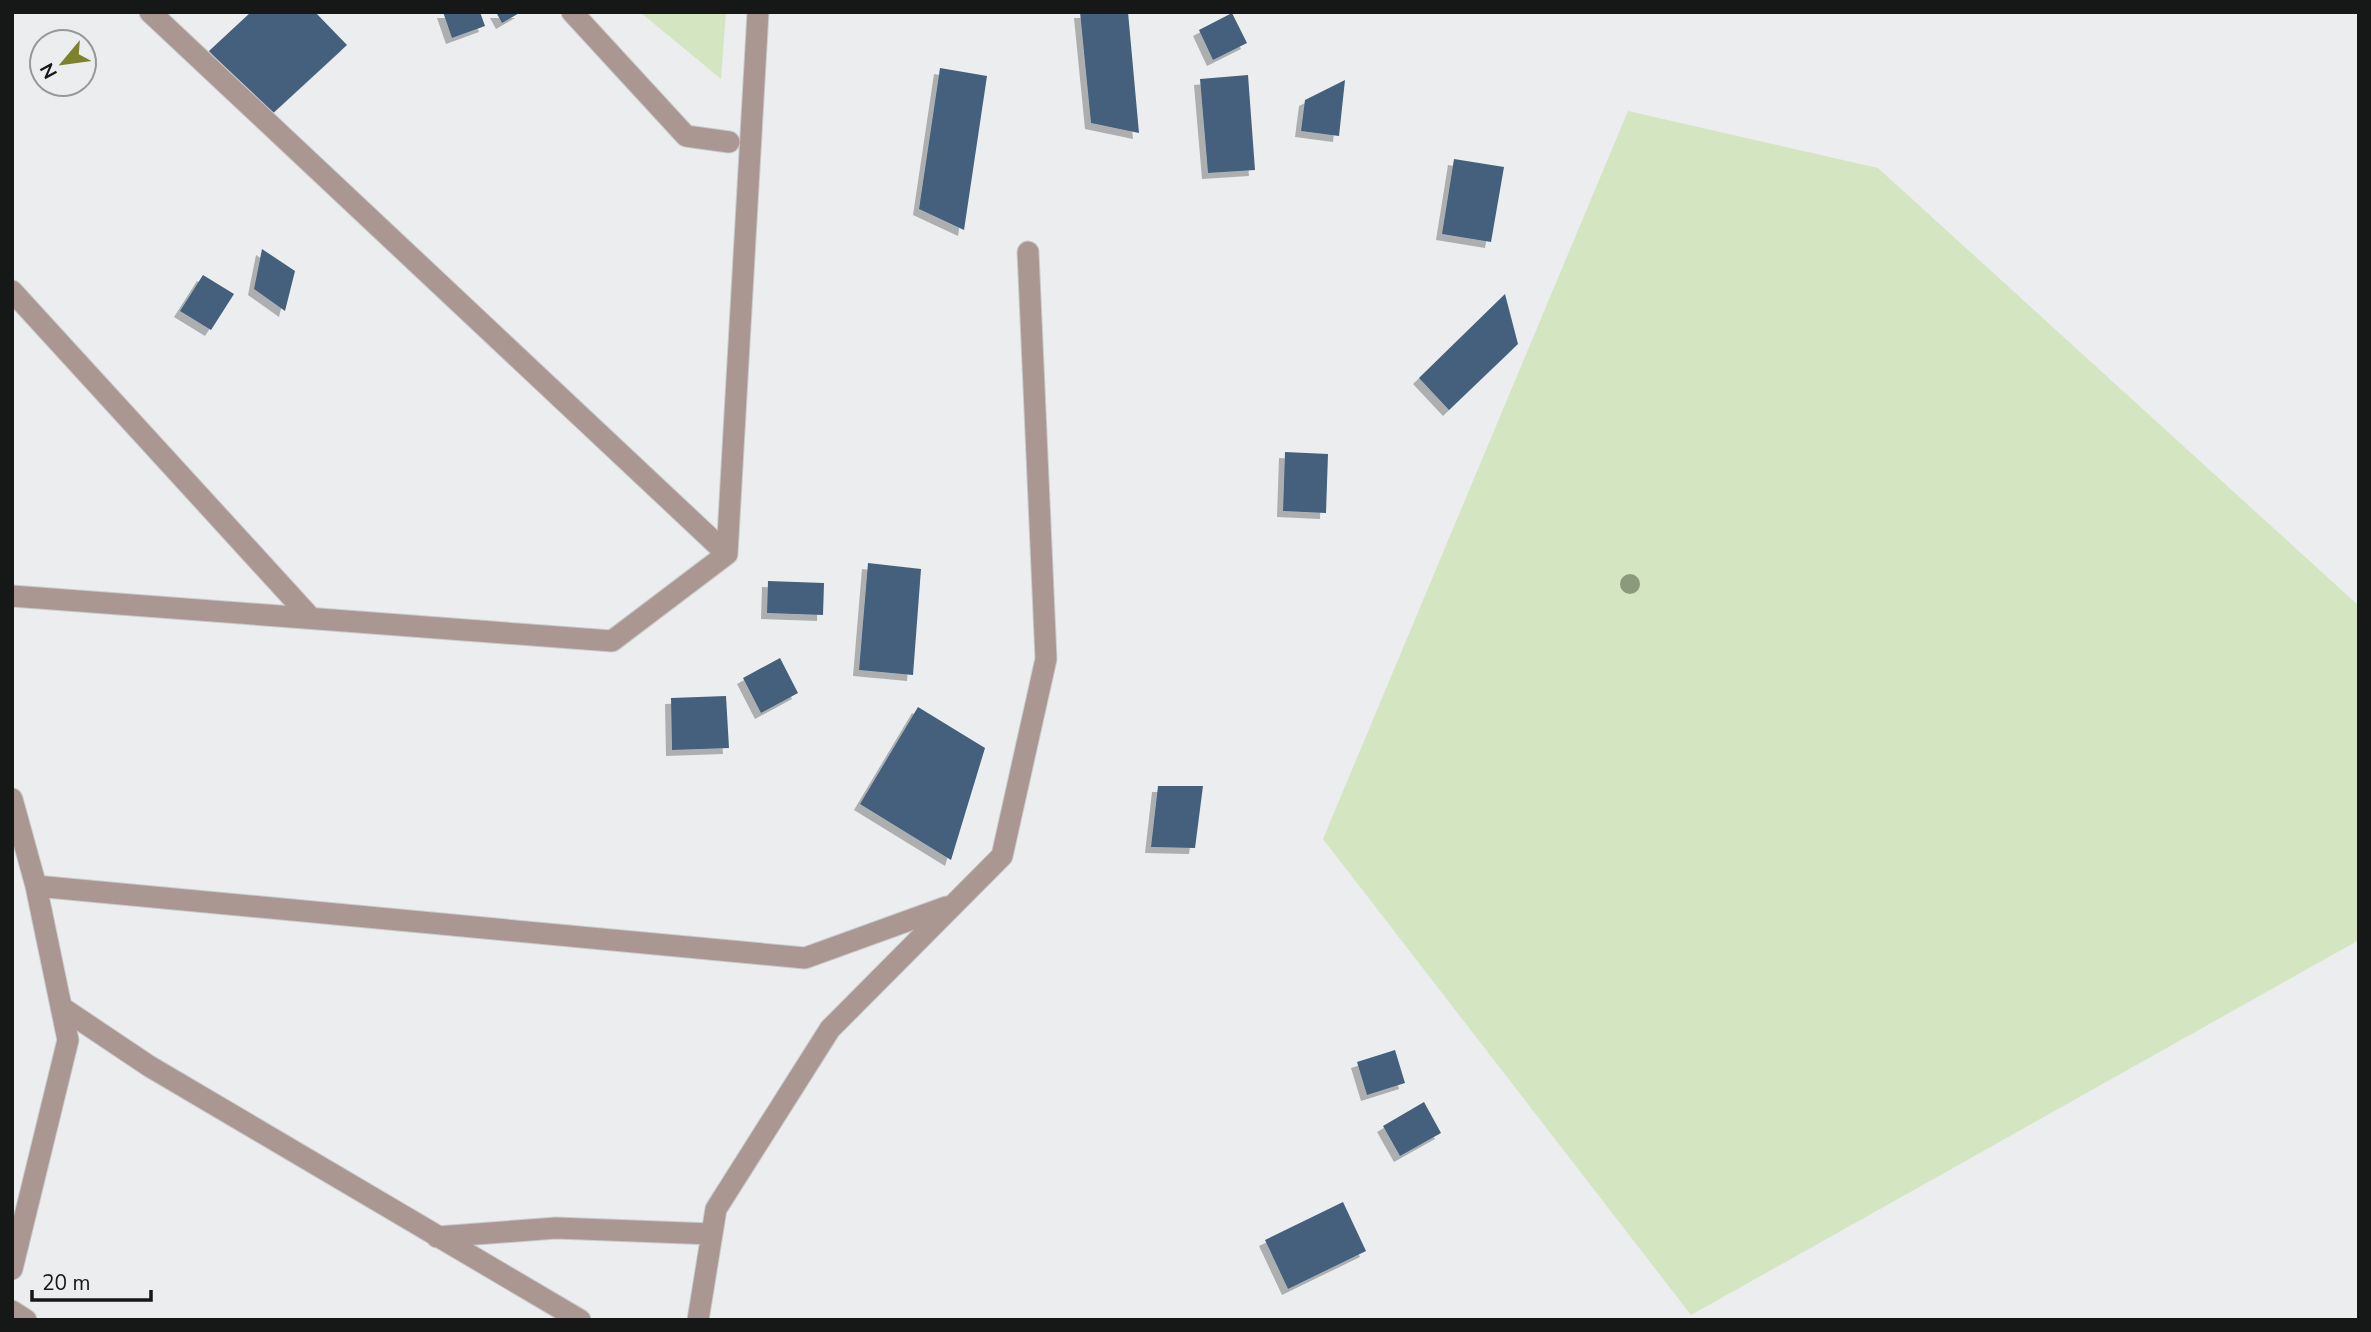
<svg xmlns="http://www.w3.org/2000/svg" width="2371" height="1332" font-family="'Nunito Sans',sans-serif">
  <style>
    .green { fill: #d3e5c1 }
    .building { fill: #44617b; filter: url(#shadow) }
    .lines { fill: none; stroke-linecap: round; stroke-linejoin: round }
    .minor-casing { stroke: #c9cbcc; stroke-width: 23 }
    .minor { stroke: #ab9792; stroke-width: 21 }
    .tree { fill: #8b997c }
  </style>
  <defs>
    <filter id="shadow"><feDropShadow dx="-6" dy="6" stdDeviation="0" flood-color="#0004"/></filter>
  </defs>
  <rect width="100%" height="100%" fill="#ebedef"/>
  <path class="green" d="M640,12H726L721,79Z
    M1628,111L1878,168L2359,606V940L1691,1315L1323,839Z"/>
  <path class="building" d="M251,12H315L347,45L271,115L209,51Z
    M443,12H480L485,26L452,38Z
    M496,12H521L502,23Z
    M1080,12H1128L1139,133L1091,123Z
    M1232,13L1247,43L1213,60L1199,30Z
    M940,68L987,76L964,230L919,209Z
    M1248,75L1255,170L1208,173L1200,79Z
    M1345,80L1339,136L1301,131L1305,100Z
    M1454,159L1504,167L1491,242L1442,234Z
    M262,249L295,271L285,311L254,289Z
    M203,275L234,294L211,330L180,311Z
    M1505,294L1518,344L1449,410L1419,378Z
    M1285,452L1328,454L1326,513L1283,511Z
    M868,563L921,569L913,675L859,670Z
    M768,581L824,583L823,615L767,613Z
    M780,658L798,693L761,713L743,678Z
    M726,696L729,748L672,750L671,698Z
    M918,707L985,748L951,860L860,804Z
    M1158,786H1203L1195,848L1151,847Z
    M1395,1050L1405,1083L1367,1095L1357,1062Z
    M1424,1102L1441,1133L1400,1156L1383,1126Z
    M1343,1202L1366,1251L1288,1289L1265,1240Z"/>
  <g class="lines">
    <defs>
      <path id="minor" d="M150,12L727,554
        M572,12L686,136L729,142
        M12,291L311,618
        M12,596L612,641L727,554L758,12
        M12,799L36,886L68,1040L12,1269
        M36,886L805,958L946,907
        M61,1007L149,1066L580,1320
        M437,1237L556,1228L712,1234
        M12,1311L26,1320
        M698,1320L716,1209L830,1029L1002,856L1046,659L1028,252"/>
    </defs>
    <use href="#minor" class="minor-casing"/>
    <use href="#minor" class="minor"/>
  </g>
  <circle class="tree" cx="1630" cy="584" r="10"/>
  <rect width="2371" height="1332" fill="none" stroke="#161717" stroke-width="28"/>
  <g transform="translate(63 63) rotate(241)"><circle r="33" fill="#ebedef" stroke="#969799" stroke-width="2"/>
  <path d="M0-5L12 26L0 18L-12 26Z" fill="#7e822c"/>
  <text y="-10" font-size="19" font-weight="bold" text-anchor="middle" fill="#161717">N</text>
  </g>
  <path d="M32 1290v10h119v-10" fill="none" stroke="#161717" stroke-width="3.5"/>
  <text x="42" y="1290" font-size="21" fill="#161717" stroke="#ebedef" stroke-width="5" paint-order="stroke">20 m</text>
</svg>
